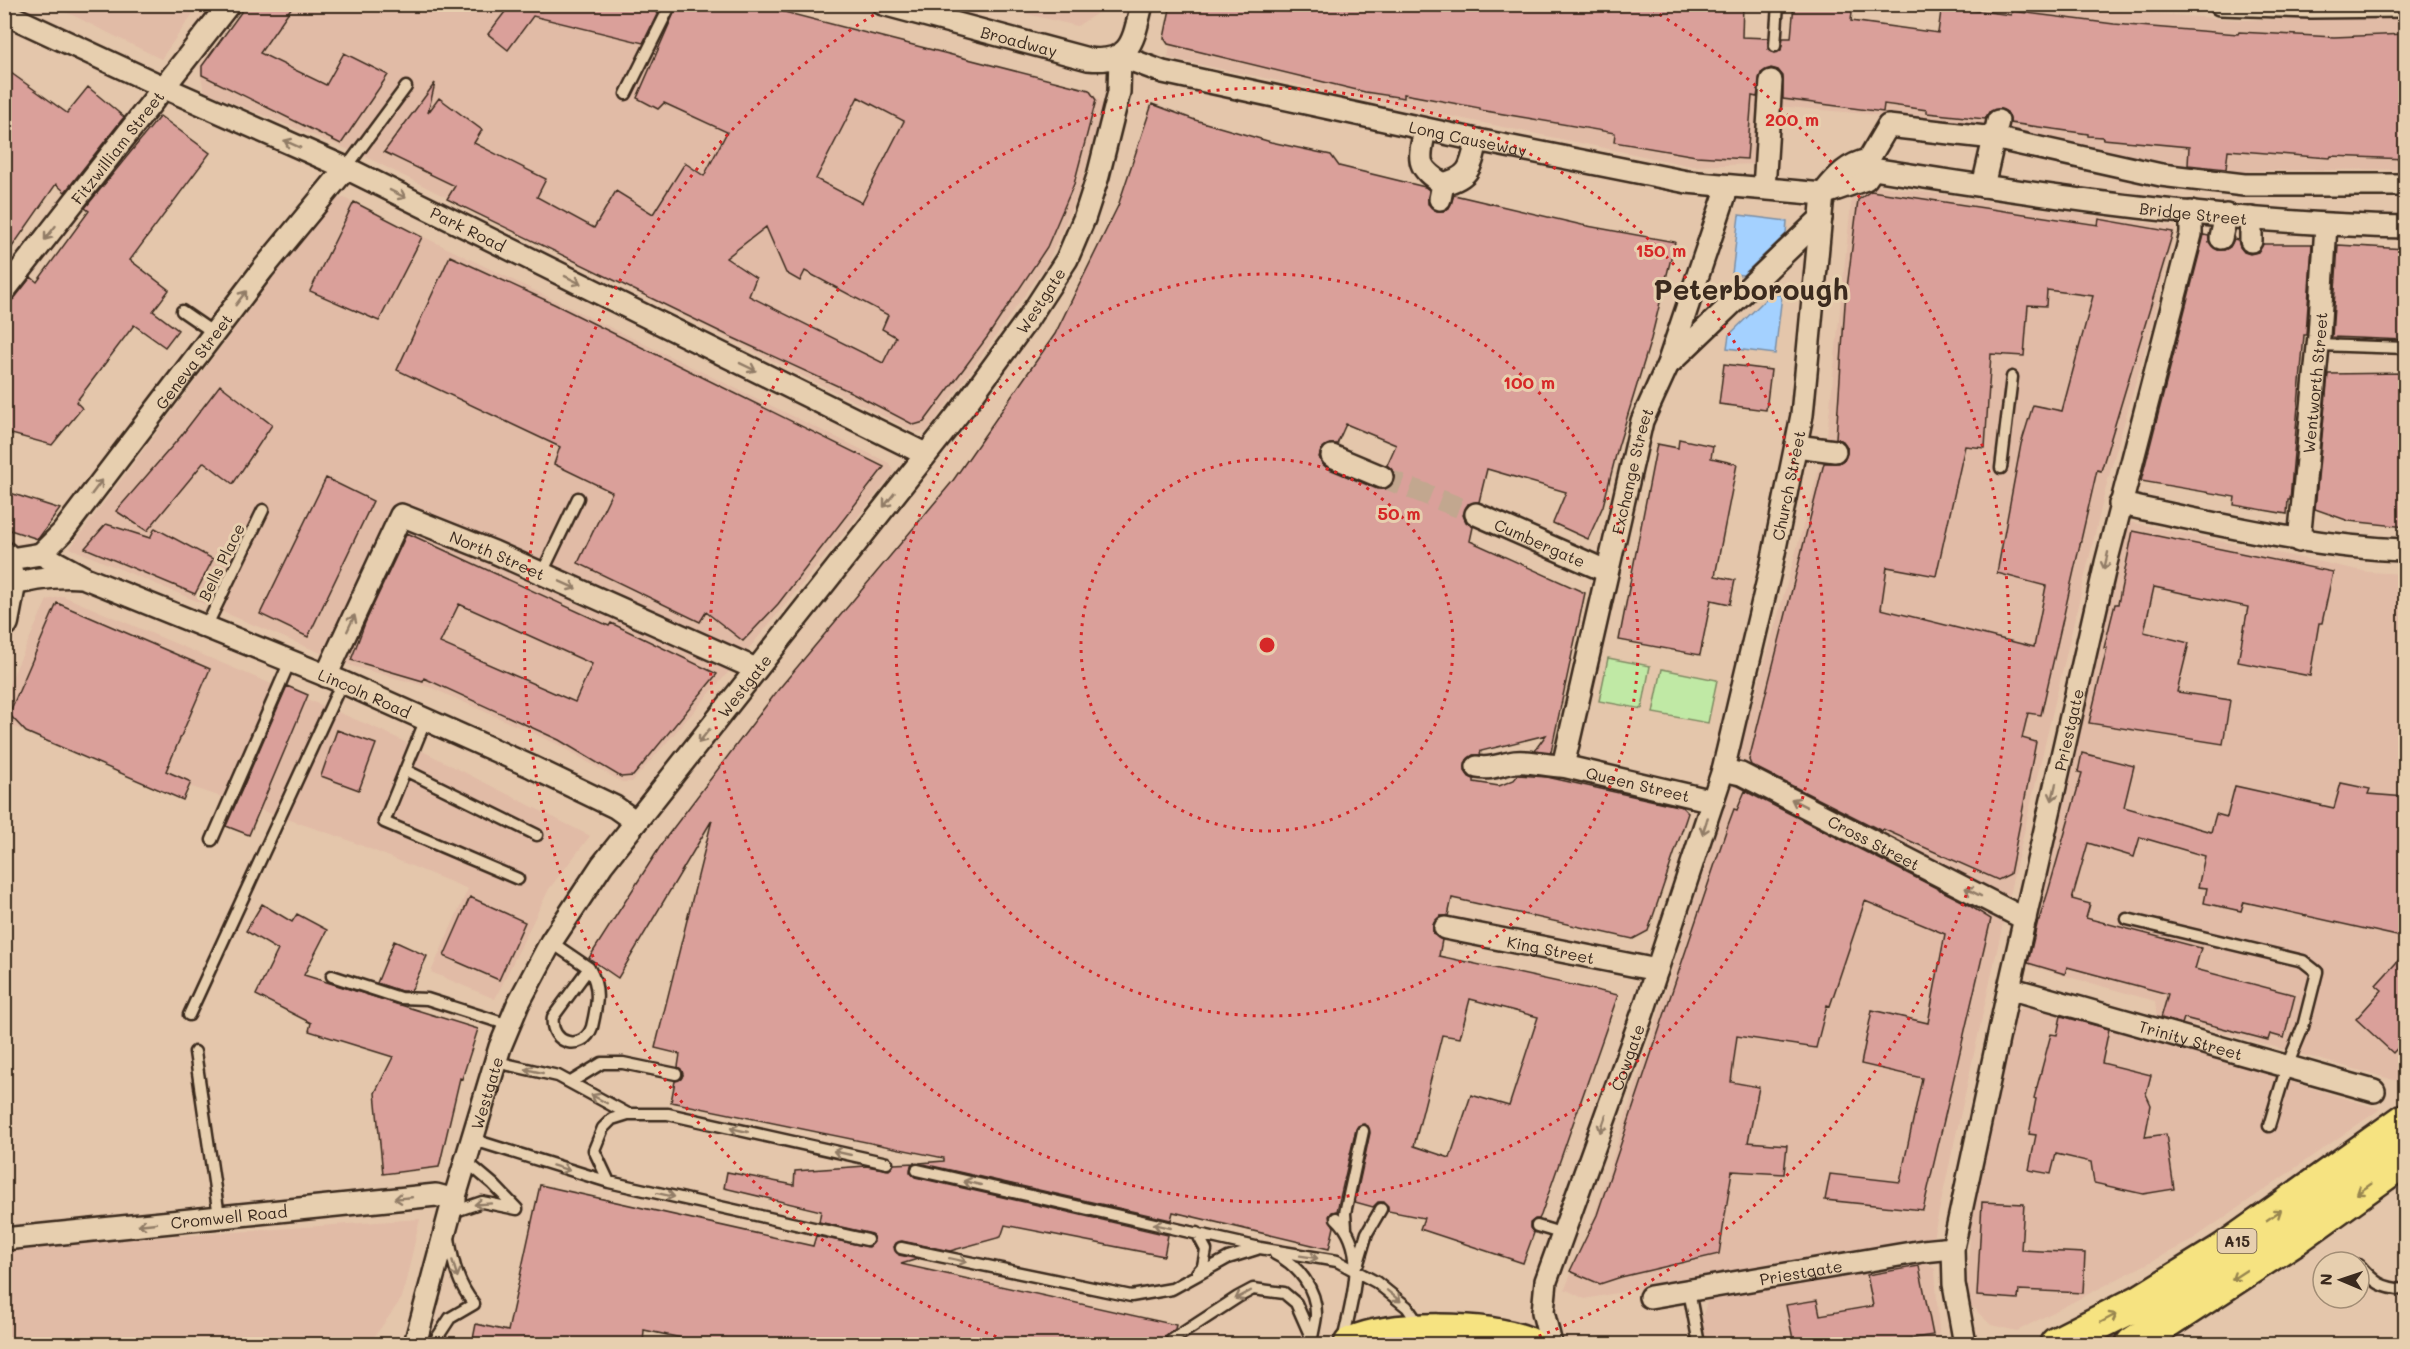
<svg xmlns="http://www.w3.org/2000/svg" width="2410" height="1349" font-family="Mali,sans-serif">
  <style>
    .built { fill: #e1bba6 }
    .green { fill: #c0e9a5; stroke: #7e8a62; stroke-width: 1.5 }
    .water { fill: #a4d1ff; stroke: #7a8ea5; stroke-width: 1.5 }
    .building { fill: #daa09a; stroke: #3b2a1e; stroke-width: 1.5; fill-rule: evenodd }
    .lines { fill: none; stroke-linecap: round; stroke-linejoin: round }
    .street-tunnel { stroke: #c2a78f; stroke-width: 21; stroke-dasharray: 21 10; stroke-linecap: butt }
    .lane-casing { stroke: #3b2a1e; stroke-width: 15 }
    .street-casing { stroke: #3b2a1e; stroke-width: 26 }
    .secondary-casing { stroke: #3b2a1e; stroke-width: 33 }
    .primary-casing { stroke: #3b2a1e; stroke-width: 38 }
    .lane { stroke: #e7cfaf; stroke-width: 10 }
    .street { stroke: #e7cfaf; stroke-width: 21 }
    .secondary { stroke: #e7cfaf; stroke-width: 28 }
    .primary { stroke: #f6e381; stroke-width: 33 }
    .oneway { stroke: #917c66 }
    .oneway2 { stroke: #988650 }
    .ring { fill: none; stroke: #d62828; stroke-width: 3; stroke-dasharray: 3 6 }
    .labels { text-anchor: middle; dominant-baseline: central; stroke-width: 6; stroke-linejoin: round; paint-order: stroke }
    .shield { fill: #e7cfaf; stroke: #6f5c4a; stroke-width: 1.5 }
    .shield-label { font-size: 15px; font-weight: bold; fill: #3b2a1e }
    .street-label { font-size: 16px; fill: #3b2a1e; stroke: #e7cfaf }
    .town-label { font-size: 28px; font-weight: bold; fill: #3b2a1e; stroke: #e7cfaf }
    .centre { fill: #d62828; stroke: #e7cfaf; stroke-width: 3 }
    .ring-label { font-size: 18px; text-anchor: middle; font-weight: bold; fill: #d62828; stroke: #e7cfaf; stroke-width: 6; stroke-linejoin: round; paint-order: stroke }
  </style>
  <rect width="100%" height="100%" fill="#e4c6ab"/>
  <filter id="ink" filterUnits="userSpaceOnUse"><feTurbulence type="fractalNoise" baseFrequency=".0167" numOctaves="2"/><feDisplacementMap in="SourceGraphic" scale="12" xChannelSelector="R" yChannelSelector="G"/><feConvolveMatrix kernelMatrix="1 2 1 2 8 2 1 2 1" color-interpolation-filters="sRGB"/></filter>
  <g filter="url(#ink)">
    <path class="built" d="M1447,4L1729,73L1954,90L1966,5H2032L2242,20L2405,17V169L2249,171L2245,183L2173,177L2168,162L1868,114L1765,105L1758,164L1692,166L1168,58L1175,5Z
      M52,5H199L161,59Z
      M247,5H752L1091,91L1103,105L1080,189L1047,264L927,432H915L364,156L204,91L199,67Z
      M991,5H1105L1104,9L1077,26Z
      M1872,185L2176,227L2154,319L2108,479L2011,887L1933,1238L1679,1281L1585,1299L1565,1289L1595,1214L1724,806L1826,445L1852,194Z
      M344,198L889,463L894,473L746,652L632,782H622L557,744L432,688L352,666L70,548L332,199Z
      M2125,521L2368,572L2405,574V1083L2195,1025L2187,1028L2157,1019L2155,1001L2022,964Z
      M63,596L385,732L590,836L549,889L495,999L431,972L468,889L343,838L5,724V693L47,600Z
      M2036,1003L2380,1109L2189,1242L2017,1331L1991,1325L1966,1301L1974,1171L2011,1013Z
      M420,1219L402,1298L375,1336L352,1344H5V1248Z
      M1924,1262L1935,1269L1939,1332L1936,1344H1692L1690,1334L1704,1332L1702,1317L1708,1300Z"/>
    <path class="green" d="M1608,658L1650,666L1642,709L1599,701Z
      M1662,669L1717,680L1708,723L1653,713Z"/>
    <path class="water" d="M1739,215L1787,221L1786,234L1743,275L1732,274Z
      M1771,294L1782,295L1775,354L1727,348L1729,335Z"/>
    <path class="building" d="M247,4H294L260,53L326,85L344,53L388,75L341,144L202,75V66Z
      M511,4H662L643,43L533,16L508,50L488,34Z
      M678,4H753L1089,90L1096,100L1074,184L1047,247L988,336L924,422L914,425L853,393L731,337L447,199L455,186L384,152L435,83L428,113L439,98L482,130L474,143L546,179L537,197L594,228L616,191L653,214L685,163L704,176L727,132L664,103L658,109L637,98ZM858,97L904,121L862,203L816,179ZM766,227L786,273L800,281L805,271L888,315L882,329L896,337L883,363L749,296L756,278L726,258Z
      M1171,4H1249L1274,10L1275,4H1743L1742,37L1768,38V49L1775,53L1781,50L1783,38H1791L1794,4H1853L1851,21L1938,33L1942,4H1957L1972,7V10L2011,15L2012,11L2114,24L2238,34L2239,32L2334,37L2406,34V159L2331,156L2330,158L2316,157L2228,150L2226,169L2188,165L2189,147L2103,139L2102,137L2088,136V134L2010,123L2007,112L2000,109L1989,112L1985,119L1927,113V110L1884,104L1883,112L1783,99V76L1778,70L1771,68L1761,73L1757,97L1752,96L1747,159L1696,156L1614,142L1615,133L1480,110V108L1404,94V98L1365,92L1168,44L1164,38Z
      M4,68L67,113L88,87L124,117L65,192L56,184L5,257L11,261L4,270Z
      M1152,104L1195,120L1271,142L1331,155L1339,166L1425,187L1429,190L1428,204L1437,211H1444L1449,208L1454,195L1582,225L1675,242L1651,339L1618,447L1603,506L1588,539L1553,523L1566,492L1487,469L1479,502L1468,504L1463,515L1466,522L1473,527L1470,541L1585,593L1551,752L1535,750L1546,735L1481,751L1480,755H1473L1467,760L1465,771L1469,777L1474,779V782L1499,786L1514,780L1518,775L1547,777L1682,807L1688,813L1648,931L1633,939L1452,898L1448,916H1440L1433,925V933L1442,940L1439,956L1618,995L1541,1215L1539,1219H1535L1530,1223V1228L1534,1233L1523,1263L1420,1229L1424,1218L1388,1211V1206L1384,1202H1378L1373,1207L1355,1202L1370,1133L1368,1126L1364,1124L1358,1126L1356,1129L1337,1211L1332,1212L1329,1216L1334,1227L1329,1249L1173,1212L1171,1220L919,1163L944,1161V1158L671,1102L675,1081L681,1079L683,1075L681,1069L678,1067L680,1054L655,1048L712,820L618,978L589,958L665,839L778,690L952,482L1055,334L1118,206ZM1346,424L1396,445L1387,465L1392,470L1395,476L1393,482L1389,487L1377,489L1327,468L1322,463L1319,457L1321,451L1330,444H1337ZM1470,999L1538,1017L1509,1106L1471,1095L1450,1158L1414,1146L1442,1035L1460,1038Z
      M160,116L210,153L130,260L169,290L153,311L178,330L165,347L134,325L76,402L82,408L52,445L4,432V303L14,299L31,277L37,282L89,211L85,208Z
      M1871,191L2098,225L2099,219L2173,232L2101,471L2097,470L2041,715L2028,713L2022,738L2036,742L2010,874L1998,880L1883,829L1882,831L1751,765L1749,760L1824,463H1839L1845,459L1847,453V447L1843,441L1836,438L1845,304L1858,200ZM2047,290L2093,296L2062,411L2033,405L2021,444L1997,573L2046,586L2034,647L1881,609L1887,567L1936,576L1965,446L1985,448L1991,354L2024,356L2028,305L2046,306Z
      M354,202L422,237L379,321L310,291Z
      M2204,235L2209,236V242L2218,250H2224L2230,247L2234,239L2238,240L2240,247L2244,252L2250,254L2258,252L2263,244H2312L2306,335H2304L2290,500H2288L2287,514L2234,505L2235,497L2141,481Z
      M2338,245L2406,249V340L2332,337Z
      M450,256L554,304L884,467L778,604L743,641L706,612L700,622L578,563L612,492L554,464L560,447L397,370Z
      M1724,364L1771,370L1766,410L1719,404Z
      M2406,373V527L2349,521L2315,509L2328,374Z
      M220,385L272,425L233,484L204,462L147,531L116,511L181,436Z
      M1679,439L1713,446L1711,458L1737,464L1715,576L1735,580L1730,604L1711,600L1700,655L1619,640L1657,444L1678,448Z
      M326,478L373,501L308,637L260,614Z
      M4,491L60,509L38,539L4,528Z
      M106,524L150,538L155,528L213,559L195,594L85,548Z
      M2133,531L2333,572L2322,623H2319L2310,676L2238,662L2248,607L2154,587L2144,632L2189,643L2177,692L2230,700L2223,744L2089,723L2107,648H2104L2115,604H2118Z
      M407,533L609,626L611,623L717,674L633,776L621,777L559,740L424,678L423,681L351,660L365,623ZM459,604L592,664L575,702L440,643Z
      M57,603L210,669L166,771L191,782L183,800L26,732L9,714Z
      M287,686L308,695L249,835L226,826Z
      M337,730L376,744L359,790L321,776Z
      M2082,753L2134,766L2124,807L2211,832L2216,814L2227,817L2235,786L2334,808L2341,783L2370,789L2368,794L2406,797V938L2244,902L2241,911L2204,903L2207,888L2198,887L2205,856L2140,837L2134,857L2088,843L2072,899L2090,904L2086,918L2201,948L2195,969L2295,995L2284,1038L2270,1034L2268,1040L2184,1018L2182,1024L2161,1018L2168,994L2067,967L2065,974L2028,963L2038,920H2039L2048,892L2082,773L2078,772Z
      M1745,791L1962,901L1991,919L1923,1210L1825,1200L1830,1174L1900,1182L1922,1078L1861,1064L1872,1010L1928,1023L1945,934L1865,901L1830,1006L1827,1005L1816,1048L1737,1036L1731,1082L1759,1087L1748,1142L1787,1145L1784,1174L1732,1171L1719,1254L1621,1277L1600,1284L1570,1271L1597,1215L1728,825L1734,809L1737,810Z
      M470,897L525,922L499,980L444,956Z
      M262,904L292,922L297,914L327,930L304,975L478,1029L462,1079L460,1078L439,1167L383,1174L375,1093L393,1057L309,1031L311,1023L256,995L278,950L246,931Z
      M394,941L427,956L411,991H401L377,983Z
      M2406,952V1039L2393,1053L2356,1019L2382,990L2376,985Z
      M2061,1016L2109,1029L2102,1063L2151,1075L2146,1094L2151,1105L2145,1137L2166,1134L2174,1189L2143,1194L2094,1183L2091,1162L2056,1154L2051,1174L2029,1170L2036,1135L2029,1134L2036,1099L2034,1098L2051,1034L2057,1035Z
      M915,1163L911,1165L910,1172L915,1177L1168,1235L1164,1256L1005,1225L1001,1237L950,1251L902,1241L896,1243L894,1247L899,1255L918,1259L901,1264L1176,1325L1175,1329L1165,1337L1166,1344H709L644,1330L643,1344H472L476,1324L508,1331L540,1185L813,1246L816,1236L869,1247L874,1242L872,1234L819,1222L821,1211L724,1188L727,1172L794,1185L795,1171L866,1166L889,1170L894,1164Z
      M1982,1202L2024,1204L2021,1250L2085,1253L2083,1293L2019,1290L2018,1299L1977,1296Z
      M1919,1266L1933,1335L1878,1344H1794L1786,1305L1817,1300L1820,1315L1873,1306L1867,1275Z"/>
    <g class="lines">
      <path class="street-tunnel" d="M1382,477L1476,514"/>
      <defs>
        <path id="lane" d="M1775,46L1778,4
          M626,94L671,4
          M346,168L406,87
          M182,311L214,333
          M2318,345L2406,348
          M2001,468L2012,377
          M542,573L578,498
          M206,627L263,510
          M426,719L384,822L518,879
          M405,770L537,835
          M212,840L290,661
          M2127,919L2303,961L2317,972L2303,1027L2287,1066L2269,1126
          M551,942L589,968
          M589,968C601,988 597,1005 592,1027C583,1053 549,1044 553,1017Z
          M332,976L400,998L427,999L509,1025
          M189,1015L342,682
          M195,1052L219,1216
          M496,1062L558,1076L628,1114
          M571,1082L602,1063H623L676,1074
          M474,1140L609,1182L867,1240
          M467,1162L493,1184L517,1209
          M917,1170L1260,1248L1337,1261L1376,1282L1407,1307L1420,1326
          M609,1182L594,1150L603,1128L612,1119L628,1114H668L887,1163
          M450,1213L482,1202L517,1209
          M1336,1218C1370,1249 1351,1302 1343,1341
          M1537,1226L1564,1234
          M1346,1228L1345,1213L1363,1131
          M1197,1233L1206,1250L1203,1266L1197,1273
          M901,1248L1131,1296L1172,1289L1228,1258L1257,1249
          M1275,1254C1298,1265 1317,1289 1316,1316C1315,1325 1312,1335 1311,1344
          M1358,1263L1367,1233L1381,1209
          M2359,1265C2375,1283 2381,1288 2406,1290
          M1689,1291L1699,1344
          M1172,1340L1238,1297L1253,1289L1284,1293L1296,1303L1311,1337
          M433,1344L450,1318L474,1304C458,1284 453,1264 449,1238"/>
        <g id="street">
          <path id="s1" d="M883,4L1088,59C1132,64 1133,40 1142,4"/>
          <path d="M2220,4L2311,7L2406,6"/>
          <path id="s2" d="M4,13L163,87L346,168L925,454"/>
          <path id="s3" d="M1120,56L1163,72L1477,140L1687,182L1823,194L1866,179L1873,169"/>
          <path d="M1425,129C1419,160 1415,166 1443,184L1440,199"/>
          <path d="M1868,160L1888,126L1994,138L2161,175L2244,185H2406"/>
          <path d="M1443,184C1471,177 1471,166 1477,140"/>
          <path d="M1983,186L1998,121"/>
          <path d="M1764,188L1771,81"/>
          <path id="s4" d="M1825,191C1837,176 1848,164 1868,160L1873,169C2049,197 2227,223 2406,227"/>
          <path d="M2221,238L2226,215"/>
          <path d="M2251,241V218"/>
          <path id="s5" d="M4,291L229,4"/>
          <path d="M1671,362L1821,218"/>
          <path d="M1796,446L1835,451"/>
          <path d="M1332,456L1382,477"/>
          <path d="M2120,504C2215,523 2309,547 2406,550"/>
          <path id="s6" d="M1476,514L1606,571"/>
          <path id="s7" d="M2299,541L2319,336L2326,225"/>
          <path id="s8" d="M41,554L62,533L263,269L346,168"/>
          <path id="s9" d="M4,560L41,554L85,578L342,682L532,767L615,807L636,822"/>
          <path d="M4,587C30,579 55,575 82,577"/>
          <path id="s10" d="M326,676L401,515L494,552L756,669"/>
          <path id="s11" d="M1563,766L1642,421L1668,364L1728,186"/>
          <path id="s12" d="M1477,767C1491,770 1501,764 1515,762C1528,760 1548,766 1563,766L1713,801"/>
          <path id="s13" d="M1723,770L1741,774L2025,919"/>
          <path id="s14" d="M1445,928L1657,970"/>
          <path id="s15" d="M2009,988L2374,1091"/>
          <path id="s16" d="M4,1239L436,1195L455,1200"/>
          <path id="s17" d="M1650,1297L1923,1251L1953,1248"/>
          <path id="s18" d="M415,1344L450,1213L500,1047L518,1004L551,942L602,865L963,408L1028,319L1067,259L1084,219L1098,176L1119,92L1120,56"/>
          <path id="s19" d="M1551,1344L1543,1312L1546,1281L1642,1015L1723,770L1772,563L1802,415L1823,194"/>
          <path id="s20" d="M1965,1344L1954,1284L1953,1248L2009,988L2106,563L2191,234V212"/>
        </g>
        <path id="secondary" d="M4,556L11,585L4,622"/>
        <path id="primary" d="M1351,1344C1391,1326 1487,1327 1528,1344
          M2057,1344L2140,1302L2224,1250L2406,1120
          M2133,1344L2295,1238L2406,1158"/>
      </defs>
      <use href="#lane" class="lane-casing"/>
      <use href="#street" class="street-casing"/>
      <use href="#secondary" class="secondary-casing"/>
      <use href="#primary" class="primary-casing"/>
      <use href="#lane" class="lane"/>
      <use href="#street" class="street"/>
      <use href="#secondary" class="secondary"/>
      <use href="#primary" class="primary"/>
    </g>
    <defs><path id="oneway-shaft" d="M-6 0H5M1.5-3L5.5 0L1.5 3" fill="none" stroke-width="1.6" stroke-linecap="round" stroke-linejoin="round" transform="scale(1.5)"/></defs>
    <g class="oneway">
      <use href="#oneway-shaft" transform="translate(292 144) rotate(-156)"/>
      <use href="#oneway-shaft" transform="translate(398 194) rotate(26)"/>
      <use href="#oneway-shaft" transform="translate(50 233) rotate(128)"/>
      <use href="#oneway-shaft" transform="translate(573 280) rotate(26)"/>
      <use href="#oneway-shaft" transform="translate(241 298) rotate(-53)"/>
      <use href="#oneway-shaft" transform="translate(748 367) rotate(26)"/>
      <use href="#oneway-shaft" transform="translate(97 487) rotate(-53)"/>
      <use href="#oneway-shaft" transform="translate(889 500) rotate(128)"/>
      <use href="#oneway-shaft" transform="translate(2106 561) rotate(103)"/>
      <use href="#oneway-shaft" transform="translate(568 585) rotate(24)"/>
      <use href="#oneway-shaft" transform="translate(351 623) rotate(-65)"/>
      <use href="#oneway-shaft" transform="translate(704 736) rotate(128)"/>
      <use href="#oneway-shaft" transform="translate(2054 792) rotate(103)"/>
      <use href="#oneway-shaft" transform="translate(1799 803) rotate(-153)"/>
      <use href="#oneway-shaft" transform="translate(1705 826) rotate(108)"/>
      <use href="#oneway-shaft" transform="translate(1973 892) rotate(-153)"/>
      <use href="#oneway-shaft" transform="translate(534 1071) rotate(-167)"/>
      <use href="#oneway-shaft" transform="translate(599 1099) rotate(-152)"/>
      <use href="#oneway-shaft" transform="translate(1603 1124) rotate(109)"/>
      <use href="#oneway-shaft" transform="translate(739 1130) rotate(-167)"/>
      <use href="#oneway-shaft" transform="translate(842 1153) rotate(-167)"/>
      <use href="#oneway-shaft" transform="translate(561 1168) rotate(17)"/>
      <use href="#oneway-shaft" transform="translate(972 1183) rotate(-167)"/>
      <use href="#oneway-shaft" transform="translate(666 1195) rotate(12)"/>
      <use href="#oneway-shaft" transform="translate(403 1198) rotate(175)"/>
      <use href="#oneway-shaft" transform="translate(483 1204) rotate(176)"/>
      <use href="#oneway-shaft" transform="translate(147 1224) rotate(174)"/>
      <use href="#oneway-shaft" transform="translate(1162 1226) rotate(-167)"/>
      <use href="#oneway-shaft" transform="translate(1309 1257) rotate(9)"/>
      <use href="#oneway-shaft" transform="translate(958 1260) rotate(12)"/>
      <use href="#oneway-shaft" transform="translate(455 1269) rotate(73)"/>
      <use href="#oneway-shaft" transform="translate(1243 1295) rotate(152)"/>
      <use href="#oneway-shaft" transform="translate(1394 1296) rotate(39)"/>
    </g>
    <g class="oneway2">
      <use href="#oneway-shaft" transform="translate(2364 1189) rotate(145)"/>
      <use href="#oneway-shaft" transform="translate(2274 1215) rotate(-35)"/>
      <use href="#oneway-shaft" transform="translate(2239 1275) rotate(147)"/>
      <use href="#oneway-shaft" transform="translate(2109 1318) rotate(-28)"/>
    </g>
  </g>
  <g class="ring">
    <circle cx="1267" cy="645" r="186"/>
    <circle cx="1267" cy="645" r="371"/>
    <circle cx="1267" cy="645" r="557"/>
    <path d="M1013 1343A743 743 0 0 1 890 5M1644 5A743 743 0 0 1 1521 1343"/>
  </g>
  <g class="labels">
    <rect class="shield" x="2217.5" y="1229" width="39" height="24" rx="4.5"/>
    <g class="shield-label">
      <text x="2237" y="1241">A15</text>
    </g>
    <g class="street-label">
      <text stroke="none"><textPath href="#s1" startOffset="141">Broadway</textPath></text>
      <text stroke="none"><textPath href="#s3" startOffset="358">Long Causeway</textPath></text>
      <text stroke="none"><textPath href="#s5" startOffset="183">Fitzwilliam Street</textPath></text>
      <text stroke="none"><textPath href="#s4" startOffset="388">Bridge Street</textPath></text>
      <text stroke="none"><textPath href="#s2" startOffset="512">Park Road</textPath></text>
      <text stroke="none"><textPath href="#s18" startOffset="1233">Westgate</textPath></text>
      <text stroke="none"><textPath href="#s8" startOffset="246">Geneva Street</textPath></text>
      <text stroke="none"><textPath href="#s7" startOffset="159">Wentworth Street</textPath></text>
      <text stroke="none"><textPath href="#s11" startOffset="303">Exchange Street</textPath></text>
      <text stroke="none"><textPath href="#s19" startOffset="897">Church Street</textPath></text>
      <text stroke="none"><textPath href="#s6" startOffset="70">Cumbergate</textPath></text>
      <text stroke="none"><textPath href="#s10" startOffset="282">North Street</textPath></text>
      <text transform="translate(221 562) rotate(-64)">Bells Place</text>
      <text stroke="none"><textPath href="#s18" startOffset="747">Westgate</textPath></text>
      <text stroke="none"><textPath href="#s9" startOffset="390">Lincoln Road</textPath></text>
      <text stroke="none"><textPath href="#s20" startOffset="628">Priestgate</textPath></text>
      <text stroke="none"><textPath href="#s12" startOffset="164">Queen Street</textPath></text>
      <text stroke="none"><textPath href="#s13" startOffset="168">Cross Street</textPath></text>
      <text stroke="none"><textPath href="#s14" startOffset="108">King Street</textPath></text>
      <text stroke="none"><textPath href="#s15" startOffset="189">Trinity Street</textPath></text>
      <text stroke="none"><textPath href="#s19" startOffset="302">Cowgate</textPath></text>
      <text stroke="none"><textPath href="#s18" startOffset="261">Westgate</textPath></text>
      <text stroke="none"><textPath href="#s16" startOffset="226">Cromwell Road</textPath></text>
      <text stroke="none"><textPath href="#s17" startOffset="153">Priestgate</textPath></text>
    </g>
    <g class="town-label">
      <text x="1751" y="289">Peterborough</text>
    </g>
  </g>
  <circle cx="1267" cy="645" r="9" class="centre"/>
  <g class="ring-label">
    <text x="1792" y="126">200 m</text>
    <text x="1661" y="257">150 m</text>
    <text x="1529" y="389">100 m</text>
    <text x="1399" y="520">50 m</text>
  </g>
  <rect width="2410" height="1349" fill="none" stroke="#e7cfaf" stroke-width="24"/>
  <rect x="12" y="12" width="2386" height="1325" fill="none" stroke="#3b2a1e" stroke-width="2" filter="url(#ink)"/>
  <g transform="translate(2341 1280) rotate(272)"><circle r="28" fill="#e7cfaf" stroke="#a28d75" stroke-width="1.5"/>
  <path d="M0-4.5L10 22L0 15L-10 22Z" fill="#3b2a1e"/>
  <text y="-9" font-size="16" font-weight="bold" text-anchor="middle" fill="#3b2a1e">N</text>
  </g>
</svg>
